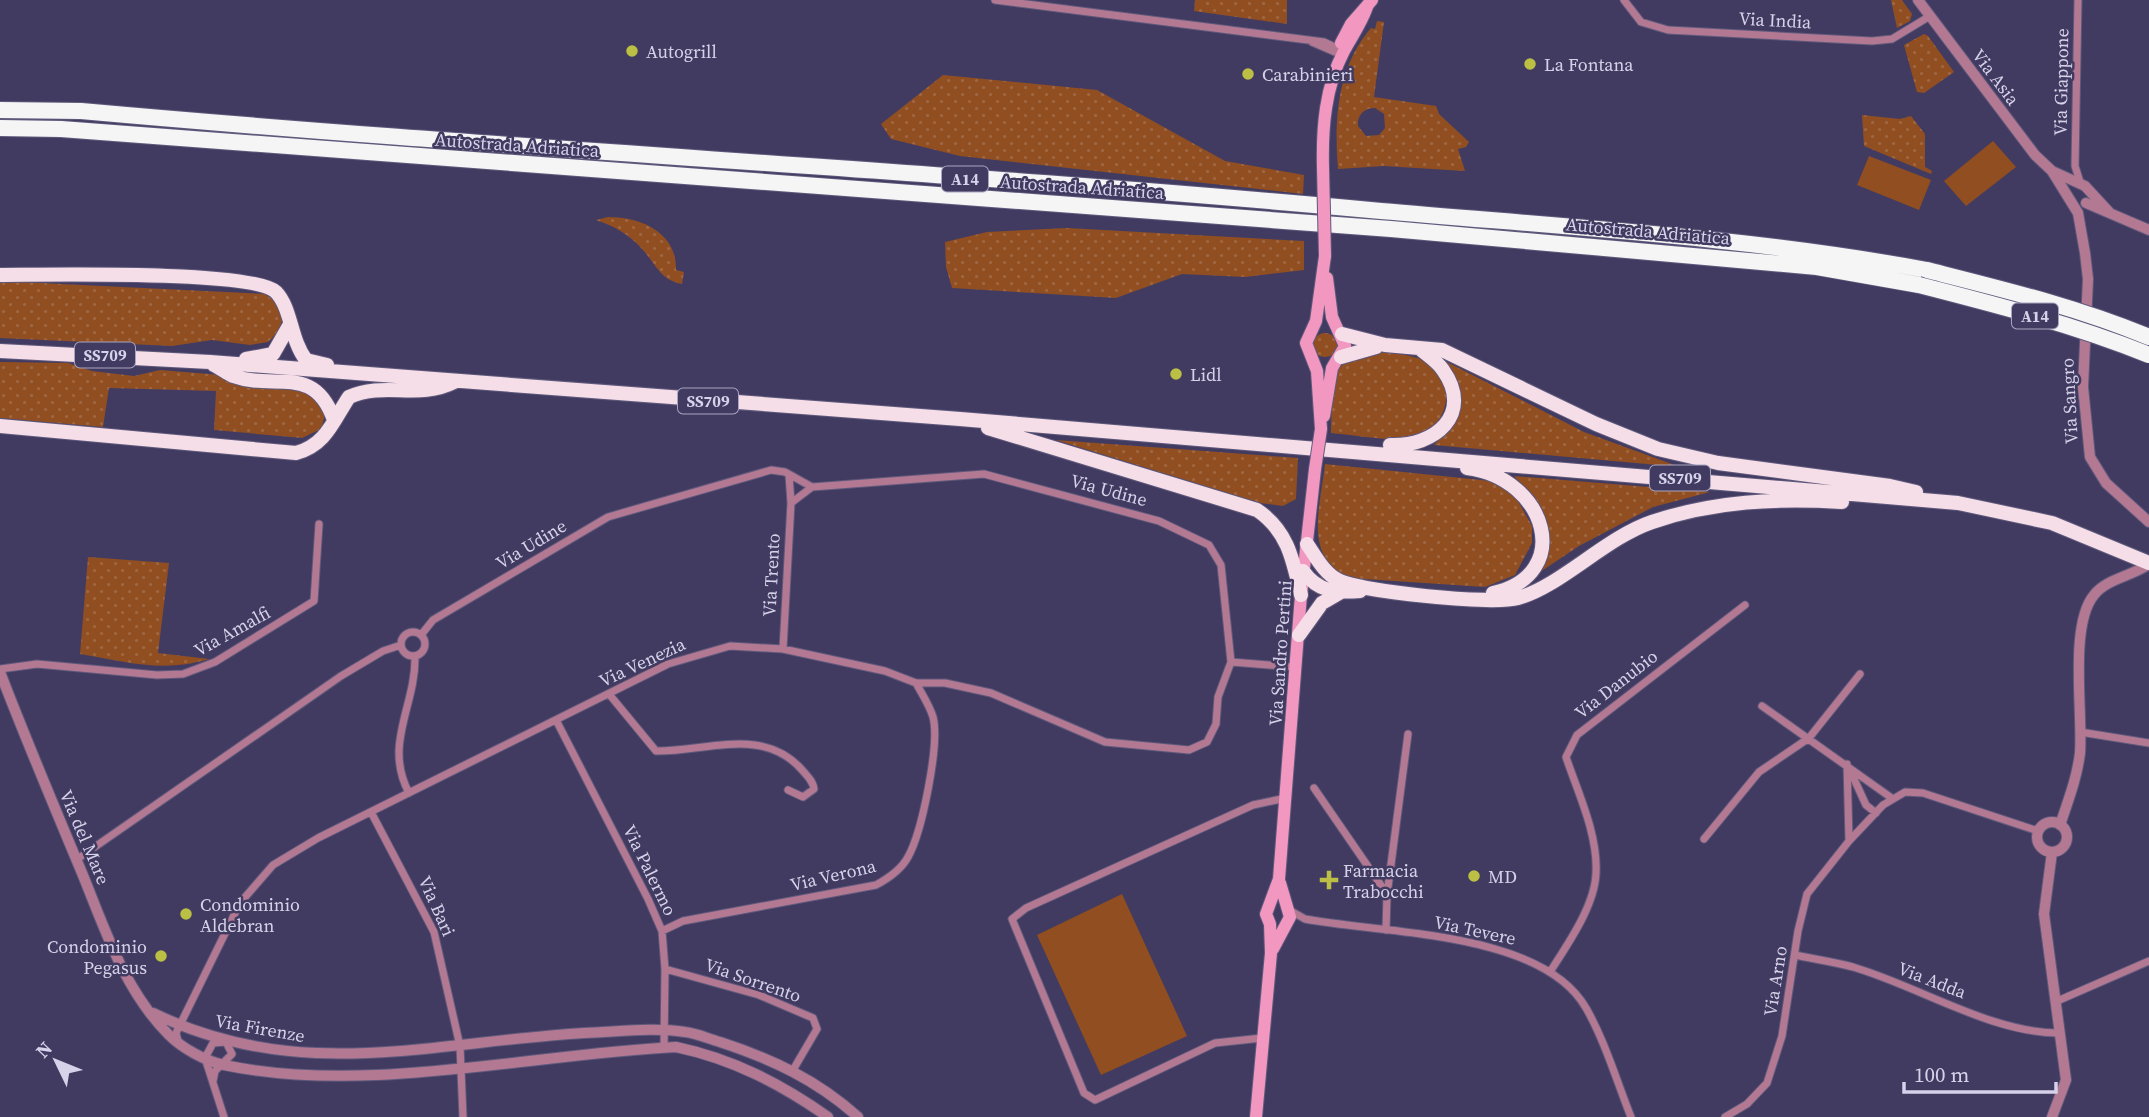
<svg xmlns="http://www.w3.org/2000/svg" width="2149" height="1117" font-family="'Source Serif 4',serif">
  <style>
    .grass { fill: url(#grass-dots); fill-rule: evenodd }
    .pitch { fill: #904e21 }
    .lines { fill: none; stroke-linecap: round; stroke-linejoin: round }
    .minor-casing { stroke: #5f597c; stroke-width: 9 }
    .tertiary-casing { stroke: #5f597c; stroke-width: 12 }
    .secondary-casing { stroke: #5f597c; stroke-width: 14 }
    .trunk-casing { stroke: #5f597c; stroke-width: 16 }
    .motorway-casing { stroke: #5f597c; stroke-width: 18 }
    .minor { stroke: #b37992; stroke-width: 7 }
    .tertiary { stroke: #b37992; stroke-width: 10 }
    .secondary { stroke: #f197c0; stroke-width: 12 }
    .trunk { stroke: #f6dee8; stroke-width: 14 }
    .motorway { stroke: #f5f5f5; stroke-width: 16 }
    .secondary-bridge-casing { stroke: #5f597c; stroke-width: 14; stroke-linecap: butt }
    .motorway-bridge-casing { stroke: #5f597c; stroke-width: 18; stroke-linecap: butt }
    .secondary-bridge { stroke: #f197c0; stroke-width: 12 }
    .motorway-bridge { stroke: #f5f5f5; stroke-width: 16 }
    .poi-dot { fill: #bbc045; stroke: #423b61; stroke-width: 2.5 }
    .labels { text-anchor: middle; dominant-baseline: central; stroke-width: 5; stroke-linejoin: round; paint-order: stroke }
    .shield { fill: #423b61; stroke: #a9a5c0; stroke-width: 2 }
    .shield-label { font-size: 16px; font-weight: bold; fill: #d5d2e9 }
    .street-label { font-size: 18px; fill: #d5d2e9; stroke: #423b61 }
    .poi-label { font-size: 18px; fill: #d5d2e9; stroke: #423b61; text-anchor: start }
  </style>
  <defs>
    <pattern id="grass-dots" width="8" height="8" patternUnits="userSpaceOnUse" patternTransform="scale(1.75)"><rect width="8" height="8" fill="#904e21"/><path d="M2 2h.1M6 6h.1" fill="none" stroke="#9f6741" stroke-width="1.8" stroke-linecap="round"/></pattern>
  </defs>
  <rect width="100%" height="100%" fill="#423b61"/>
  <path class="grass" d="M1195,0H1287V24L1194,11Z
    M1891,0H1902L1912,14L1910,21L1897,28Z
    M1377,21L1384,22L1374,97L1436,106L1439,114L1469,142L1466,147L1458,149L1465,171L1384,166L1338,169C1334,120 1337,67 1371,28L1375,29ZM1375,108L1384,114L1385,128L1379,135L1366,136L1358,126C1357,115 1364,108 1375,108Z
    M1924,34L1928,36L1954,72L1924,93L1917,92L1904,45Z
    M943,75L1097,90L1225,161L1304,175L1303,194L960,156L891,139L881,124Z
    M1862,115L1900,119L1911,116L1925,134V167L1932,171L1931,174L1864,146Z
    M608,217C642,217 677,233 676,270L684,272L682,284C660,280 656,264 642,249C630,235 614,226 596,220Z
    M1067,228L1304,241V270L1245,277L1182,274L1116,298L952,288L946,267L945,242L987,232Z
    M0,281L265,294L277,303L283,316L279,331L268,342L250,345L212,340L172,346L0,338Z
    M1313 345a12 12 0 1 1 24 0a12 12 0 1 1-24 0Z
    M1387,352C1402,355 1422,356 1434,366C1457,385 1446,428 1418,437C1397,443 1354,435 1331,433C1334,379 1323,357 1387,352Z
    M1445,361L1584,432L1680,467L1434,445C1462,416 1466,396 1445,361Z
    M0,362L68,363L92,371L134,376L160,370L221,375L299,387L327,408L321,429L302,438L214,430L216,391L109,388L103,427L0,418Z
    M1056,440L1298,458L1296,499L1283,506L1260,503Z
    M1325,464L1491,481L1514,494L1532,526V543L1515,575L1485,587L1349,578C1302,558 1321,504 1325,464Z
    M1514,476L1710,492L1653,507L1579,546L1522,584C1529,576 1539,567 1544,558C1560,525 1535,498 1514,476Z
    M88,557L169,563L158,653L209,659C163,673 127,662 80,654Z"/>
  <path class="pitch" d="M1993,141L2016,167L1966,206L1944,181Z
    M1869,156L1931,180L1919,210L1857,185Z
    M1122,894L1187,1036L1101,1075L1037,935Z"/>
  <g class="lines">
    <defs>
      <path id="minor" d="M995,0L1324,42L1337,48
        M1624,0L1641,22L1668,30L1872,41L1892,39L1930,16
        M2078,0L2075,166L2081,185
        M1312,42L1335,52
        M401 644a12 12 0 1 1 24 0a12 12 0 1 1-24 0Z
        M421,635L433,620L608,517L771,470L785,472L812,487
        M783,649L791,503L789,475
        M1231,662L1296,667
        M0,669L37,664L157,675L183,674L215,662L314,601L319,524
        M609,694L656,751C706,752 764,725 803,771C808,777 813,781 814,789L803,797L788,790
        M1762,706L1893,799
        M556,720L648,899L662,931L665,969L664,1048
        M2080,732L2149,743
        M1847,764L1849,840
        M1849,768L1866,805L1876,813
        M1314,788L1387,894
        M409,793C383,744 416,706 415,656
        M371,812L434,932L460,1046L463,1117
        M1704,839L1759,772L1809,738L1860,674
        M76,860L341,676L383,651L401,645
        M1289,910L1305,919C1384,934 1542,931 1586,1008C1605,1041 1617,1082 1631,1117
        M1386,930L1387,895L1408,734
        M662,931L683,921L876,885C889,878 901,870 908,857C922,832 940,744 933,717C930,706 922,694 916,683
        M1795,955C1814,959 1834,962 1853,967C1918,986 1991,1033 2059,1033
        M665,969L759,995L813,1018L817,1029L793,1070
        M1550,972C1567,945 1595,906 1596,873C1598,834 1578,793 1566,757L1577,735L1745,605
        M2055,1002L2149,961
        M1262,1038L1215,1043L1095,1100L1084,1093L1012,919L1026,908L1253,805L1286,798
        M178,1041L176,1033L240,903L273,865L318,838L668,664L730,646L783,649L885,671L916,683H945L991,693L1105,742L1189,750L1207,742L1216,724L1218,697L1231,662L1221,565L1209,545L1159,521L984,474L812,487L791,503
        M213,1081L215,1071L232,1054L226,1042L213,1043L205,1058L224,1117
        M1725,1117L1747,1104L1767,1083L1782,1036L1798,931L1807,894L1849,841L1883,805L1905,792L1923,793L2038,831"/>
      <path id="tertiary" d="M1918,0L2035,155L2052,171L2085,186L2109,212
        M2052,171L2078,213L2085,253L2088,279L2083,387L2090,457L2106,483L2149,522
        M2086,203L2149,230
        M0,672C26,740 54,806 82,873C105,929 124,990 169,1035C182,1048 205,1061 224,1065C367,1095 531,1054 676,1047C733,1059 781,1084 828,1117
        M2037 837a15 15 0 1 1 30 0a15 15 0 1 1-30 0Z
        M2060,825C2068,801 2077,778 2080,753C2083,712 2069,625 2094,595C2106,579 2132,576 2149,564
        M2052,852L2044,914L2066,1080L2052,1117
        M153,1013C300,1084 431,1042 584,1033C617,1032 652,1027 685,1032C696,1033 709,1039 720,1042C772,1059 817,1080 858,1117"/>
      <path id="secondary" d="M1341,43L1351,24L1372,0
        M1323,168C1322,128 1325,87 1344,51C1352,36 1361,24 1367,7
        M1324,416L1332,368L1345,346L1332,317L1327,278
        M1321,429L1317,371L1306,343L1316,321L1325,256
        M1273,949L1290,917L1280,883
        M1256,1117L1271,953L1270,924L1266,914L1279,879L1301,595L1315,469"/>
      <path id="trunk" d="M0,275C43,275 253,270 276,292C292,309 290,339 306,360L327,365
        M1342,334L1385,345L1442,350L1596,424L1658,449L1718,463L1890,486L1916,492
        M0,351L210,362L960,419L1958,503L2052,523L2149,563
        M1341,357L1376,347
        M246,359L273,354L289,326
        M214,365C220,368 227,373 233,376C275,391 314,363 334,420
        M0,426L296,453C326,445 333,421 349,397C385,381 418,400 454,382
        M988,428L1257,510C1288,531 1293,560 1301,595
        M1390,445C1435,447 1474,414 1443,370C1437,361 1427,355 1419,348
        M1467,468C1547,478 1575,575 1493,593
        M1307,544C1316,557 1324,573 1338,580C1361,592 1492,605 1518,598C1561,586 1605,538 1652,522C1714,501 1777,498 1842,502
        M1303,571C1318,592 1336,593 1360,591
        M1299,635L1322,603L1341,592"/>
      <path id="motorway" d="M0,110L81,111C514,150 948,171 1381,211C1564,227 1747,237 1927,270
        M0,128L61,129L1391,229L1817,267L1919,285"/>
    </defs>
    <use href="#minor" class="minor-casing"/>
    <use href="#tertiary" class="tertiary-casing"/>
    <use href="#secondary" class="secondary-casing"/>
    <use href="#trunk" class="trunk-casing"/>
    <use href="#motorway" class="motorway-casing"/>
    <use href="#minor" class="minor"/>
    <use href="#tertiary" class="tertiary"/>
    <use href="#secondary" class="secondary"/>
    <use href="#trunk" class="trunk"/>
    <use href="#motorway" class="motorway"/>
    <defs>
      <path id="secondary-bridge" d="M1323,168L1325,256
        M1315,469L1321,429"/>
      <path id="motorway-bridge" d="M1927,270C2002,289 2077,307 2149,337
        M1919,285C1997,305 2075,325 2149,355"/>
    </defs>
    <use href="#secondary-bridge" class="secondary-bridge-casing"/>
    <use href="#motorway-bridge" class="motorway-bridge-casing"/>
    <use href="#secondary-bridge" class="secondary-bridge"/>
    <use href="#motorway-bridge" class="motorway-bridge"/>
  </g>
  <g class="poi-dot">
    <circle cx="632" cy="51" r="7"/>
    <circle cx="1530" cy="64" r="7"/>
    <circle cx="1248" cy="74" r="7"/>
    <circle cx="1176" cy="374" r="7"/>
    <circle cx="1474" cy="876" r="7"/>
    <path d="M1325.5 869.5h7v7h7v7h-7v7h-7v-7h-7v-7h7z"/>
    <circle cx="186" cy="914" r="7"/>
    <circle cx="161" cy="956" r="7"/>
  </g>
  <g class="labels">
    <g class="shield">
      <rect x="942" y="166.5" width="46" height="25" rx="5"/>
      <rect x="2012" y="303.5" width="46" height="25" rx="5"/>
      <rect x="75" y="342.5" width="60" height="25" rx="5"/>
      <rect x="678" y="388.5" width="60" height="25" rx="5"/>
      <rect x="1650" y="465.5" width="60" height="25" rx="5"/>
    </g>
    <g class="shield-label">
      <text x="965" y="179">A14</text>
      <text x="2035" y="316">A14</text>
      <text x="105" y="355">SS709</text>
      <text x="708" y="401">SS709</text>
      <text x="1680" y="478">SS709</text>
    </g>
    <g class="street-label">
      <text transform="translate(1775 20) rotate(3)">Via India</text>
      <text transform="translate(1996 77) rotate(53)">Via Asia</text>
      <text transform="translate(2061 82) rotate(-89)">Via Giappone</text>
      <text transform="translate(517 145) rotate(4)">Autostrada Adriatica</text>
      <text transform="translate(1082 187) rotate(4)">Autostrada Adriatica</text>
      <text transform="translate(1648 231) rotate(5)">Autostrada Adriatica</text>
      <text transform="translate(2069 401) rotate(-93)">Via Sangro</text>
      <text transform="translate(1109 490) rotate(15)">Via Udine</text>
      <text transform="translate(531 544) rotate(-31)">Via Udine</text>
      <text transform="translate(771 575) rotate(-87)">Via Trento</text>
      <text transform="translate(232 631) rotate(-29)">Via Amalfi</text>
      <text transform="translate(1280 653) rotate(-86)">Via Sandro Pertini</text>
      <text transform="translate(642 662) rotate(-25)">Via Venezia</text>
      <text transform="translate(1616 684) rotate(-38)">Via Danubio</text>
      <text transform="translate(85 837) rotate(67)">Via del Mare</text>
      <text transform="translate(650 870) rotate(64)">Via Palermo</text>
      <text transform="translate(833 875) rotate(-13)">Via Verona</text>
      <text transform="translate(437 906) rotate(66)">Via Bari</text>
      <text transform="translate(1475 930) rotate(12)">Via Tevere</text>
      <text transform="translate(753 980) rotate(19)">Via Sorrento</text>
      <text transform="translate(1932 980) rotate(21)">Via Adda</text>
      <text transform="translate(1775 981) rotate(-81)">Via Arno</text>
      <text transform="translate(260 1028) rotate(10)">Via Firenze</text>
    </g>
    <g class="poi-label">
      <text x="646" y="51">Autogrill</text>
      <text x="1544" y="64">La Fontana</text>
      <text x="1262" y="74">Carabinieri</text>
      <text x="1190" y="374">Lidl</text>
      <text x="1343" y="870">Farmacia<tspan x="1343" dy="21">Trabocchi</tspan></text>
      <text x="1488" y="876">MD</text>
      <text x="200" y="904">Condominio<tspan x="200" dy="21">Aldebran</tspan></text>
      <text x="147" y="946" text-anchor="end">Condominio<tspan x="147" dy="21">Pegasus</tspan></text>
    </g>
  </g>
  <g transform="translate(56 1061) rotate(313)" stroke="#423b61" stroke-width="5" paint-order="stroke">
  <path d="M0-5L12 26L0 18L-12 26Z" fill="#d5d2e9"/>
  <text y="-10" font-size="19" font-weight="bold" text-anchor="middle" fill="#d5d2e9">N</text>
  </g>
  <path d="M1904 1082v10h152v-10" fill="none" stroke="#d5d2e9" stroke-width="3.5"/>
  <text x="1914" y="1082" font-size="21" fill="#d5d2e9" stroke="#423b61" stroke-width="5" paint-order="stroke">100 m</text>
</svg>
